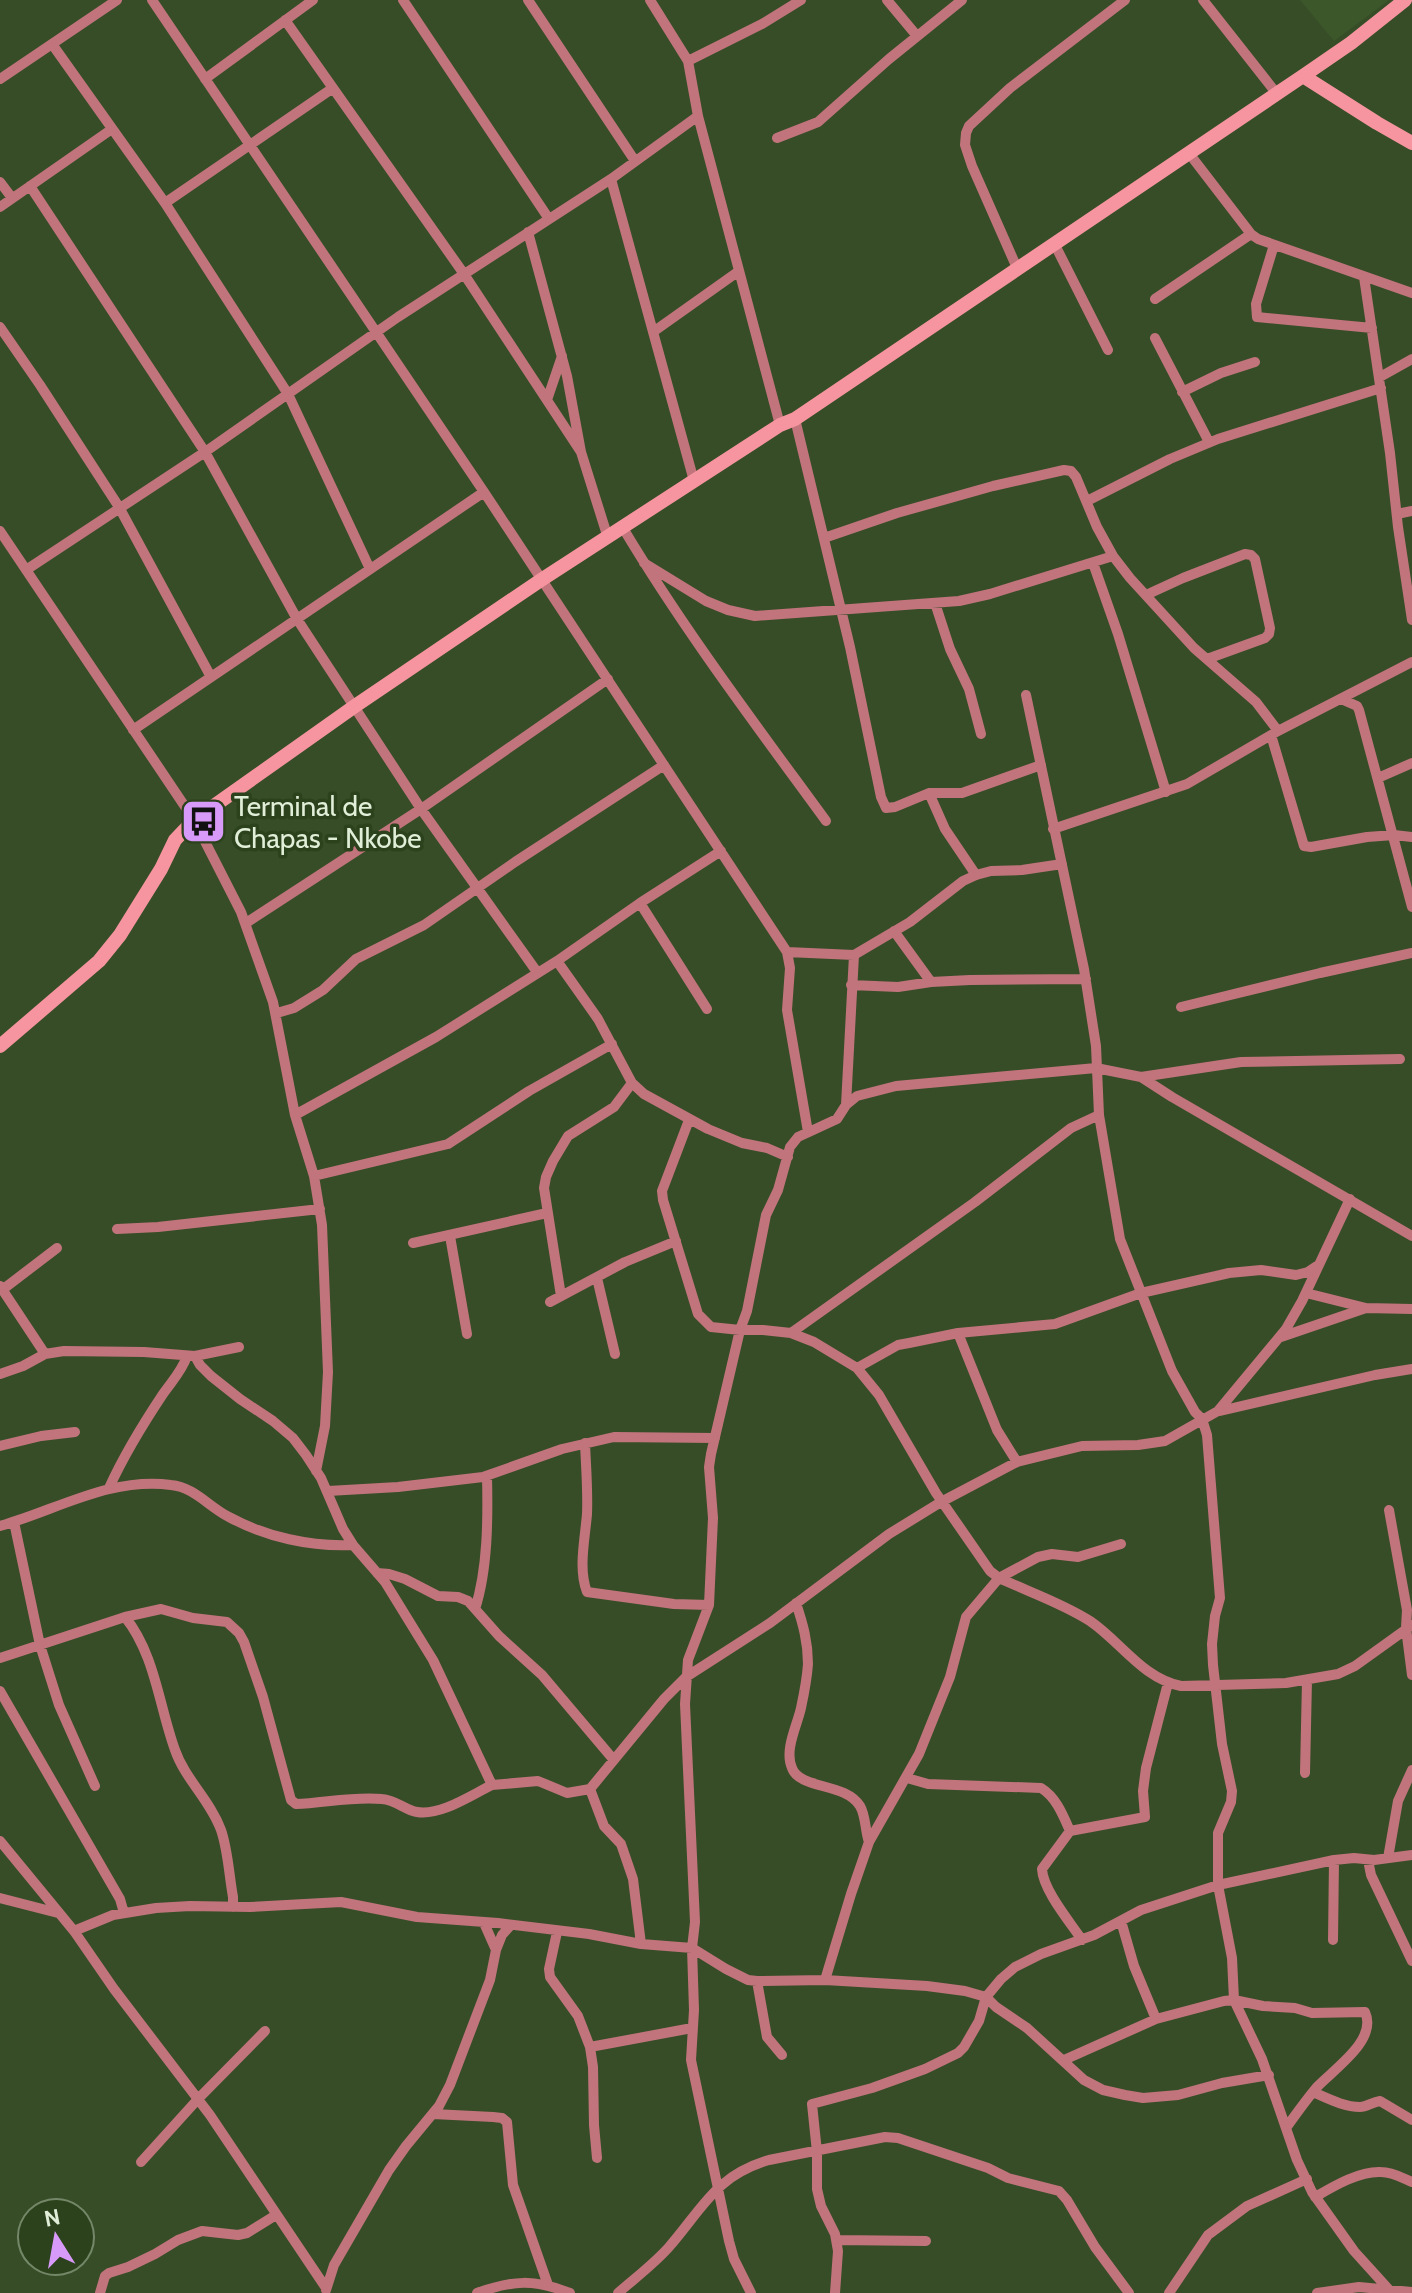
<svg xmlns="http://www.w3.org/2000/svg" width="1412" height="2293" font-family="Cabin,sans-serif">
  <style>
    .built { fill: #3c5729 }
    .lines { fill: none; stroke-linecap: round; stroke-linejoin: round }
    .street { stroke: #c1747c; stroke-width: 10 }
    .secondary { stroke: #f6959f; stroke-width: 14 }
    .labels { text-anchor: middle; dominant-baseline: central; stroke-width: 7; stroke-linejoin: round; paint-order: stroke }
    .poi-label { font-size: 28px; fill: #e1efd9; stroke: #2c421c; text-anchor: start }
  </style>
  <rect width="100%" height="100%" fill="#374d27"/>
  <path class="built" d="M1300,0H1389L1334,41Z"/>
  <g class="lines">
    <path class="street" d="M152,0L484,492L787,952L790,968L787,1010L808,1132
      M403,0L549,219
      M528,0L635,161
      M650,0L688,61L698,116
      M887,0L917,36
      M1203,0L1277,94
      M285,20L464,274L581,452
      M52,44L165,203L288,394L370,569
      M688,61L762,24L801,0
      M0,79L117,0
      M205,79L313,0
      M777,138L818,122L889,59L962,0
      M1188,152L1251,234L1258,239L1412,293
      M611,179L694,481
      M0,182L12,198
      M30,186L205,452L297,619L421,809L537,972
      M165,203L333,88
      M0,207L112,129
      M528,232L567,376L581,452L608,538
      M1054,243L1108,350
      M1274,245L1256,304L1257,317L1372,328
      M1017,268L972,166L965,145L966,133L969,126L1010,88L1125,0
      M1364,277L1390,453L1398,527L1412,620
      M1155,299L1251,234
      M0,327L40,385L119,507L211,677
      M653,332L739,271
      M1155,338L1209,442
      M1380,377L1412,359
      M1182,392L1221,373L1255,362
      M547,400L562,356
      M795,419L850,647L881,797L886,808L895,807L929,793H962L1041,765
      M1087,501L1170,459L1218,439L1381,388
      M1397,514L1412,511
      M623,528C684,630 756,725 826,821
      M0,531L194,820L241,912L273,1002L295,1115L314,1176L322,1225L328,1372L325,1426L316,1471
      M824,538L897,513L993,486L1064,470L1071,471L1076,477L1097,527L1113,556L1130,578L1194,648L1256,702L1278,731
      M644,563L706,601L728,610L755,616L959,601L990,594L1113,556
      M1093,563L1118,634L1166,792
      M26,570L205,452L398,317L611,179L698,116L780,425
      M1146,595L1183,578L1245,554L1251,555L1255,559L1270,628L1269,634L1265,638L1207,659
      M935,603L950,649L969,689L981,734
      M1026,695L1084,969L1096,1046L1099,1115L1120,1239L1172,1371L1195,1412L1202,1419L1207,1435L1220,1598L1215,1616L1212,1644L1213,1665L1222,1744L1232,1791L1231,1802L1218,1833V1885L1232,1958L1234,2000L1262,2059L1297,2160L1312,2192L1354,2251L1392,2293
      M1341,699L1357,706L1359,710L1412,907
      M133,730L484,492
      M1271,735L1304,846L1311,847L1367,837L1394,835L1412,837
      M1378,778L1412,763
      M929,793L945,829L976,875
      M1053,829L1187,784L1278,731L1412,662
      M640,903L707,1009
      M246,923L421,809L608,679
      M894,931L931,982
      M787,952L854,955L910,922L963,881L976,875L991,871L1022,870L1062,864
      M557,961L598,1019L632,1083L644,1094L708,1129L742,1143L767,1148L788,1157
      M851,985L898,987L931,982L970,980L1086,979
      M1181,1007L1320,973L1412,953
      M277,1013L294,1008L323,990L356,959L424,925L515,862L664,765
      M1141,1077L1241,1062L1400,1059
      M846,1105L854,955
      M295,1115L436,1037L557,961L640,903L721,851
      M689,1120L662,1191L663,1200L698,1314L711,1327L740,1330H763L791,1333L814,1342L857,1368L879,1395L936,1493L990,1571L999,1578C1029,1592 1062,1603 1090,1621C1121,1642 1142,1678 1181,1686L1286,1683L1338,1674L1355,1666L1412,1625
      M314,1176L448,1144L529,1091L612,1044
      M117,1229L158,1227L320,1209
      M450,1236L467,1334
      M413,1243L547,1213
      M597,1278L615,1354
      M0,1286L45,1354
      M2,1290L57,1248
      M1306,1293L1366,1308
      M561,1296L544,1188L546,1177L553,1161L568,1136L614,1107L632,1083
      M550,1302L625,1262L676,1241
      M791,1333L975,1202L1071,1128L1099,1115
      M958,1333L997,1430L1017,1462
      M1281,1337L1366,1308L1412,1309
      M195,1356L200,1365L211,1376L240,1399L273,1421L293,1438L306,1455L321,1478L343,1529L353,1545L385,1582L433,1660L492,1785L538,1781L567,1793L590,1789
      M857,1368L898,1345L909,1343L958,1333L1055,1324L1141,1293L1229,1273L1261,1270L1296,1275L1308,1272L1317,1266
      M0,1374L23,1366L45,1354L64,1351L144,1352L195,1356L239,1347
      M1220,1411L1375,1375L1412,1369
      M585,1443C586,1467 588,1491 587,1514C585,1539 578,1569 587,1592L674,1604L709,1605
      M0,1446L41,1436L75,1432
      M109,1488C124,1455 143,1424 163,1394C172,1381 182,1371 187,1356
      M328,1491L398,1487L483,1477L562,1449L614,1437L715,1438
      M1389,1510L1407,1610L1406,1628L1412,1675
      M14,1522L40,1645L59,1705L95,1786
      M0,1526C57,1510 109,1477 171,1485C194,1487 209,1507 229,1517C266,1537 311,1547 353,1545
      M377,1573L389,1574L405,1579L438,1596L458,1597L468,1601L499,1636L542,1675L613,1759
      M796,1603C803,1624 808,1642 808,1664C807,1678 804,1694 801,1708C797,1726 784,1750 792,1768C800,1790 845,1782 860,1806C866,1816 865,1831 869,1842
      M475,1609C488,1569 488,1517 487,1476
      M125,1617L161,1609L193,1618L227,1622L239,1633L244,1642L263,1697L291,1800L296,1804C324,1803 354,1796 382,1799C396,1800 405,1810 417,1812C441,1816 471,1795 492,1785
      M0,1658L125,1617C155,1654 159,1706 175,1750C185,1779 210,1800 221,1830C228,1850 229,1875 233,1897V1907
      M0,1691L120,1899L124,1913
      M1305,1773L1307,1680
      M907,1778L928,1784L1041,1788C1056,1797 1063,1815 1070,1831
      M0,1841L74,1931L114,1989L210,2115L326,2288
      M1388,1858L1398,1801L1412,1770
      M1368,1860L1371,1875L1412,1961
      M0,1898L58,1913
      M1121,1921L1134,1966L1156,2019
      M484,1923L496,1950
      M74,1931L113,1915L156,1908L190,1906L250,1907L341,1902L417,1917L498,1923L589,1934L641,1944L692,1948L726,1969L748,1980L757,1981L825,1980L927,1986L965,1991L986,1997L996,2007L1027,2028L1084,2080L1103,2090L1125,2095L1143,2098L1178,2095L1222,2083L1269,2075
      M557,1932L549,1969L550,1977L578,2016L590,2047L593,2067L594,2125L597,2158
      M1082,1940C1070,1922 1043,1890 1042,1869L1070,1831L1145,1817L1143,1791L1146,1768L1168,1683
      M1333,1940L1334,1860
      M641,1944L633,1879L621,1844L604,1826L590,1789L664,1699L686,1677L770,1623L889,1534L941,1502L1017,1462L1082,1446L1138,1445L1165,1441L1218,1411L1286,1329L1302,1301L1350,1199
      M825,1980L851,1894L869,1842L919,1754L950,1677L966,1617L999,1578L1038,1557L1052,1554L1078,1557L1121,1544
      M757,1981L767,2037L782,2055
      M590,2047L692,2028
      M1064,2060L1156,2019L1224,2001L1234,2000L1263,2006L1295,2008L1312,2013L1365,2012C1378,2040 1334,2069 1317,2087C1306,2100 1296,2114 1286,2128
      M1313,2092C1327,2098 1344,2107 1360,2107C1367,2107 1372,2102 1380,2101L1412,2120
      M433,2114L493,2117L502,2118L507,2122L513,2185L548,2285
      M141,2162L198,2099L265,2031
      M1315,2197C1334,2186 1359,2171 1381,2172C1393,2172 1402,2178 1412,2182
      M837,2240L926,2241
      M326,2290L334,2265L389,2170L406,2146L439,2106L450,2085L490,1980L496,1950L502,1935L511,1925
      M100,2293L105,2276L109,2273L128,2267L155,2254L178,2240L202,2231L238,2235L247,2233L276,2215
      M477,2293C513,2280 534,2279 570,2293
      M618,2293C635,2278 654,2264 669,2247C703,2208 715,2176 769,2160L885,2137L898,2138L988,2168L1008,2178L1059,2191L1067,2200L1095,2247L1129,2293
      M751,2293L734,2259L729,2241L691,2060L694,2010L692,1948L695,1922L685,1704L688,1660L709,1605L713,1518L709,1467L711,1454L740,1330L747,1311L766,1215L778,1190L790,1147L798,1137L837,1119L846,1105L857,1096L896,1086L1096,1068L1141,1077L1172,1097L1412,1236
      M835,2293L838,2251L835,2234L821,2206L817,2189V2152L812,2104L872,2088L925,2069L958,2053L964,2047L979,2021L986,1997L1001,1979L1015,1967L1041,1954L1094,1935L1141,1910L1218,1885L1334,1860L1354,1858L1374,1860L1412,1855
      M1169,2293L1208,2235L1247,2206L1307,2179
      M1317,2293L1359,2287L1412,2292"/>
    <path class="secondary" d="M1303,76L1377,123L1412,143
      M0,1046L99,961L120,935L161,869L175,840L194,820L355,706L541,580L780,425L795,419L1303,76L1351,43L1405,0"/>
  </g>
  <defs>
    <symbol id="bus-square" viewBox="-11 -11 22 22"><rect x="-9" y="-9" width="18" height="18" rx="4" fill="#d89af8" stroke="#2c421c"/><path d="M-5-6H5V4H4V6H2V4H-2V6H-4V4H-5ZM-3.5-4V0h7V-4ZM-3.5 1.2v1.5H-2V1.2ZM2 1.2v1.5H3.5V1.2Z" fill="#111"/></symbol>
  </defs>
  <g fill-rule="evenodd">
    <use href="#bus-square" x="178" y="796" width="51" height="51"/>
  </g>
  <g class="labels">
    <g class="poi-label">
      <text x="234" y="806">Terminal de<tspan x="234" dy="32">Chapas - Nkobe</tspan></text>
    </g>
  </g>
  <g transform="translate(56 2237) rotate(349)"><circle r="38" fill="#2c421c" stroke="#748768" stroke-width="2"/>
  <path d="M0-6L14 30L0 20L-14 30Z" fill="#d89af8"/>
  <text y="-12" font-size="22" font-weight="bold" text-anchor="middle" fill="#e1efd9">N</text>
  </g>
</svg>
